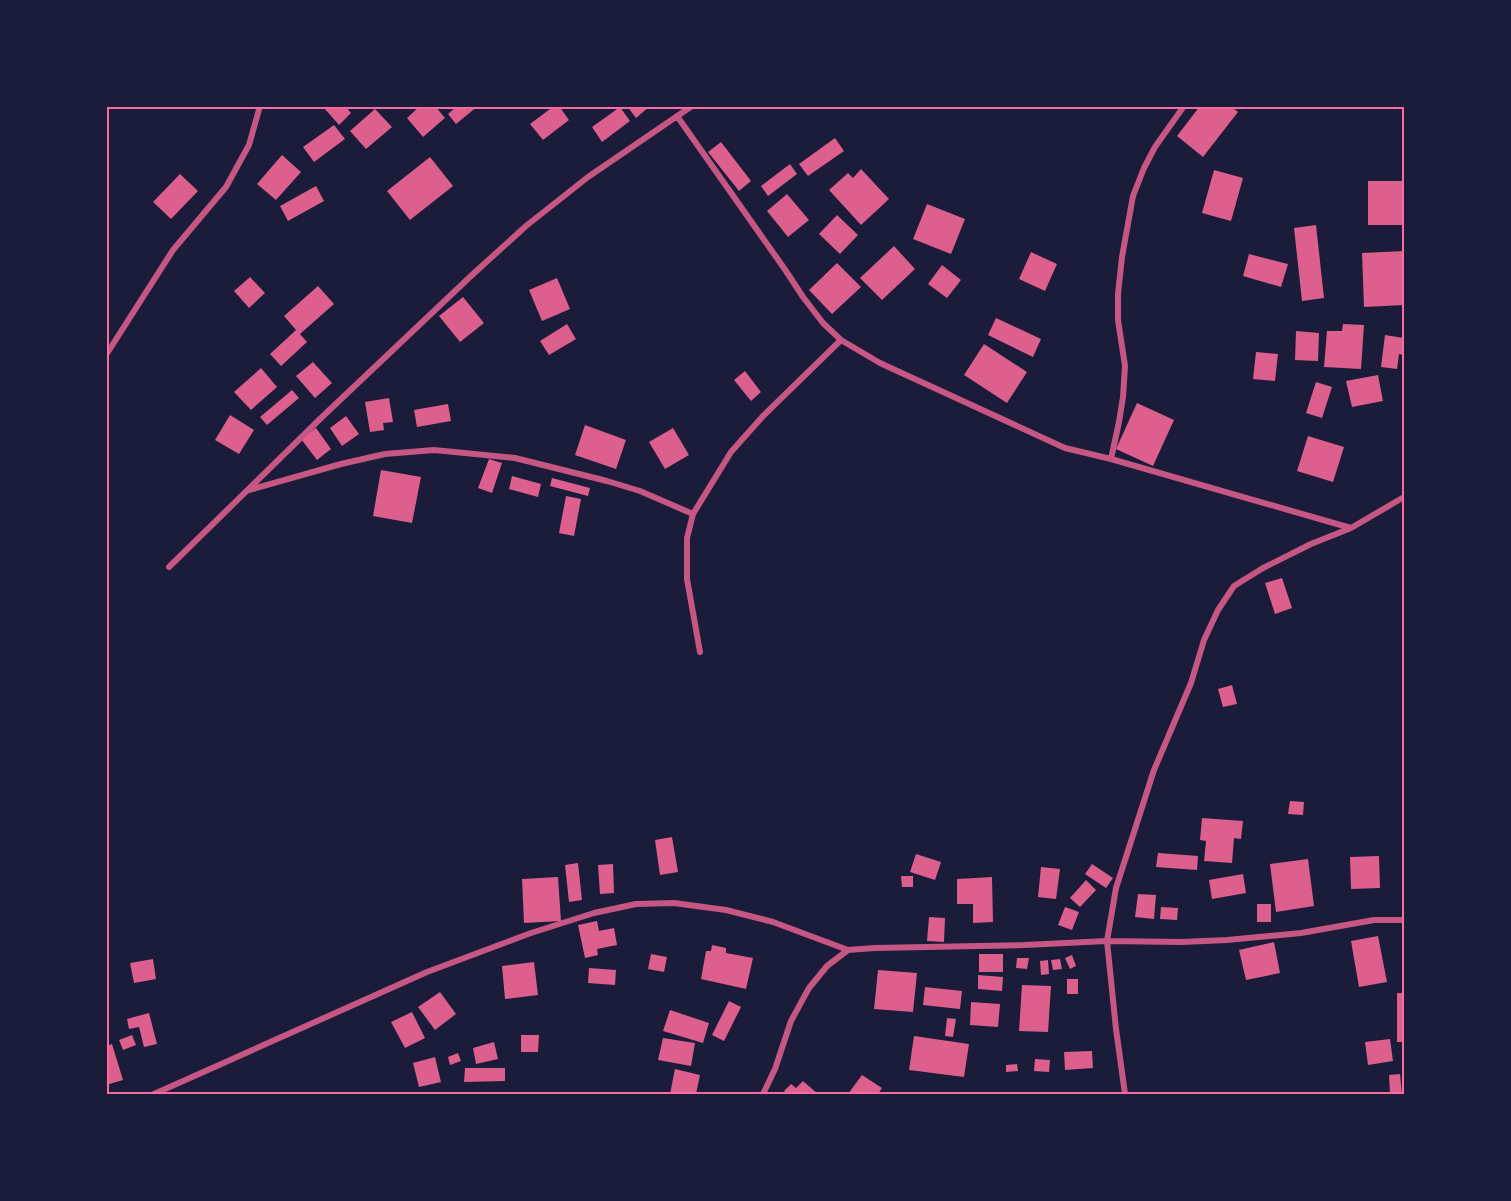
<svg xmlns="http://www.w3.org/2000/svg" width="1511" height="1201" font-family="'Playfair Display',serif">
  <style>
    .building { fill: #dd5f8e }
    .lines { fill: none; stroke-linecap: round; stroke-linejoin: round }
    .minor { stroke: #c65784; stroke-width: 6 }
    .neatline { fill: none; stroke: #ff6b9d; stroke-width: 2 }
  </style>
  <rect width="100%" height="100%" fill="#1b1b3a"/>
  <path class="building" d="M325,106H345L351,113L339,125L324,108Z
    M420,106H435L445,118L423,137L407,118Z
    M457,106H478L456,124L448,114Z
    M554,106H559L569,120L543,140L530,124Z
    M627,106H650L636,118Z
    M1200,106H1231L1238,112L1203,157L1177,136Z
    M620,107L630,121L602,142L592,127Z
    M375,109L392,127L366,149L350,131Z
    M334,125L345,139L314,162L303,147Z
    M835,138L844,151L808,176L799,164Z
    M721,142L751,181L739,191L708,152Z
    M282,155L301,172L276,200L257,184Z
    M430,157L453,186L410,220L387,191Z
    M790,164L797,174L768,196L761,186Z
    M861,169L889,199L861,225L829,190L848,173L853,178Z
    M1214,170L1243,178L1231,221L1202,213Z
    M180,174L198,191L171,219L153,202Z
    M1368,181H1404V225H1368Z
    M316,186L324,201L288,221L280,206Z
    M787,194L809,220L788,237L767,211Z
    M927,204L965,219L951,254L913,239Z
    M837,215L858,235L840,254L819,234Z
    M1316,225L1324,298L1302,301L1294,228Z
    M894,246L915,269L882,300L860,278Z
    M1404,251V305L1364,307L1362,253Z
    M1031,252L1057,264L1045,291L1019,279Z
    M1249,254L1288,264L1281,287L1243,276Z
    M837,263L861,287L832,314L809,290Z
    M942,265L961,280L947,298L928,284Z
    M250,277L265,293L249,308L234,291Z
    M557,278L570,309L542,321L529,290Z
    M318,286L334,304L300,334L307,342L281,366L270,354L296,330L284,316Z
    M463,297L484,323L460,342L439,316Z
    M996,318L1041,339L1033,357L988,335Z
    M567,324L576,339L549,355L540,341Z
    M1343,324L1364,325L1361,369L1324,367L1327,331H1342Z
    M1296,331L1319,333L1318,361L1295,360Z
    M1385,335L1404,338V355L1399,354L1397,369L1381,367Z
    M984,344L1027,372L1007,403L964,375Z
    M1256,352L1278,354L1275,381L1253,379Z
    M313,362L332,383L315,398L296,376Z
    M261,368L277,387L251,410L234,392Z
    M745,371L761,392L751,401L734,380Z
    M1378,375L1383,401L1352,407L1346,381Z
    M1316,382L1332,387L1322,418L1306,413Z
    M292,390L299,398L267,425L260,417Z
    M389,398L393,422L383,423L384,430L370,432L365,402Z
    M1137,403L1174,420L1153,466L1116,449Z
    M448,404L451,421L417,427L414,410Z
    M230,415L254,430L239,454L215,440Z
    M346,416L359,434L342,446L330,428Z
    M585,425L626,440L616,469L575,455Z
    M316,428L331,449L317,460L301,439Z
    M673,428L689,455L665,469L649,442Z
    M1308,436L1344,447L1333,482L1297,471Z
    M489,459L502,463L492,493L478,488Z
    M381,470L421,477L412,523L373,516Z
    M512,476L541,484L538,497L509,489Z
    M552,478L590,488L588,496L550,486Z
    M566,496L581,499L574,536L559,533Z
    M1282,578L1292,608L1275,614L1265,583Z
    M1232,685L1237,704L1223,707L1218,689Z
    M1290,801L1304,802L1303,815L1288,814Z
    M1202,818L1243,821L1241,839L1234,838L1232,863L1204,861L1206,841L1200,840Z
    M672,837L678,872L660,875L655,840Z
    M1158,853L1198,856L1197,870L1156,867Z
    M916,854L941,862L935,880L910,872Z
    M1379,856L1380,888L1351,889L1350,857Z
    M1308,859L1314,906L1276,912L1270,864Z
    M578,863L582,900L569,902L565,865Z
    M613,864L614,893L600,894L598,865Z
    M1092,864L1113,878L1106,888L1085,874Z
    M1041,867L1060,869L1056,899L1038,897Z
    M1243,874L1246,893L1212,899L1209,880Z
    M901,876H913V887H902Z
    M558,877L561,921L524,923L522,879Z
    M992,877L993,922L973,923V904H957V879Z
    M1086,880L1096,890L1080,907L1070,898Z
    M1138,894L1156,895L1154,919L1135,917Z
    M1257,904H1271V922H1257Z
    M1065,907L1079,912L1072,930L1058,925Z
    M1161,907L1178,908L1177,920L1160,919Z
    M929,917L945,918L944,942L927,941Z
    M597,921L599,931L614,928L617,945L597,949L598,955L585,958L578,925Z
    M1378,936L1387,982L1359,987L1351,941Z
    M1274,942L1280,973L1246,980L1239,950Z
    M712,945L726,948V953L753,958L746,989L701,979L706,951H711Z
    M651,954L667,957L664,972L648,969Z
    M979,954H1003V972H979Z
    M1072,955L1076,966L1070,969L1065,958Z
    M1017,958H1029L1027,969L1016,968Z
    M153,959L156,979L134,983L130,963Z
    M1060,959L1062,969L1053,970L1051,960Z
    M1048,960L1049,974L1041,975L1040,961Z
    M534,962L538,995L505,999L502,966Z
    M589,968L616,970L615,985L588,983Z
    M878,970L917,973L913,1012L874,1009Z
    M978,975L1003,977L1002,991L978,989Z
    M1067,979H1078V994H1067Z
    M1022,985L1051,986L1048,1032L1019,1031Z
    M925,987L962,991L960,1009L923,1005Z
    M440,992L456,1014L435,1030L418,1007Z
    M1397,993H1404V1042H1397Z
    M729,1001L741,1007L724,1041L712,1035Z
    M971,1002L1000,1004L998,1027L970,1025Z
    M670,1010L709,1023L703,1043L663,1031Z
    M412,1012L425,1038L405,1048L391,1022Z
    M149,1013L157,1044L144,1047L139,1027L129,1029L127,1019Z
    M947,1018L956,1019L953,1037L945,1036Z
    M132,1035L136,1045L123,1050L119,1040Z
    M521,1035H539L538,1052H521Z
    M914,1036L969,1044L964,1077L909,1070Z
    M663,1038L695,1043L691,1066L658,1060Z
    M1390,1039L1393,1061L1368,1065L1365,1042Z
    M494,1042L498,1059L476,1064L473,1048Z
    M112,1044L123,1080L106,1085V1046Z
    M1092,1051L1093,1068L1065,1070L1064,1052Z
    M458,1053L461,1061L450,1065L448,1057Z
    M435,1057L441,1082L419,1087L413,1063Z
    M1035,1059L1050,1060L1049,1072L1034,1071Z
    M1017,1064L1018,1071L1006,1072V1065Z
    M465,1068H505V1081L464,1082Z
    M675,1069L700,1075L696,1094H670Z
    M1400,1074L1402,1094H1390L1389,1075Z
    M862,1075L882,1088L878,1094H848Z
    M803,1081L818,1094H788L784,1091L791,1084L796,1088Z"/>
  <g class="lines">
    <path class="minor" d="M677,116L786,271L803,297L823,323L841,340L880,363L1065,448L1111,459L1351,528
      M106,355L173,250L226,187L249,145L260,106
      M1111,459L1119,422L1123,397L1125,366L1118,320V294L1122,257L1133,196L1144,168L1155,147L1184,106
      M249,490L341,464L385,454L434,450L515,458L607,481L640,491L693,514
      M169,567L321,418L472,275L526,226L588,177L692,106
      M700,652L687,579V538L693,514L731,452L763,416L841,340
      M154,1094L427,972L531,933L594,913L636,904L674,903L726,910L773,922L848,950
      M763,1094L775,1069L791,1021L809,988L827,966L848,950L875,948L1025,945L1107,941L1182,942L1227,940L1301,933L1374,920H1404
      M1125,1094L1116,1029L1107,941L1116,888L1154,770L1191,683L1204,640L1218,610L1234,586L1263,568L1311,544L1351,528L1404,497"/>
  </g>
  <rect width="1511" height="1201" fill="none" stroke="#1b1b3a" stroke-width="216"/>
  <rect x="108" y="108" width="1295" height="985" class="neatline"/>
</svg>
